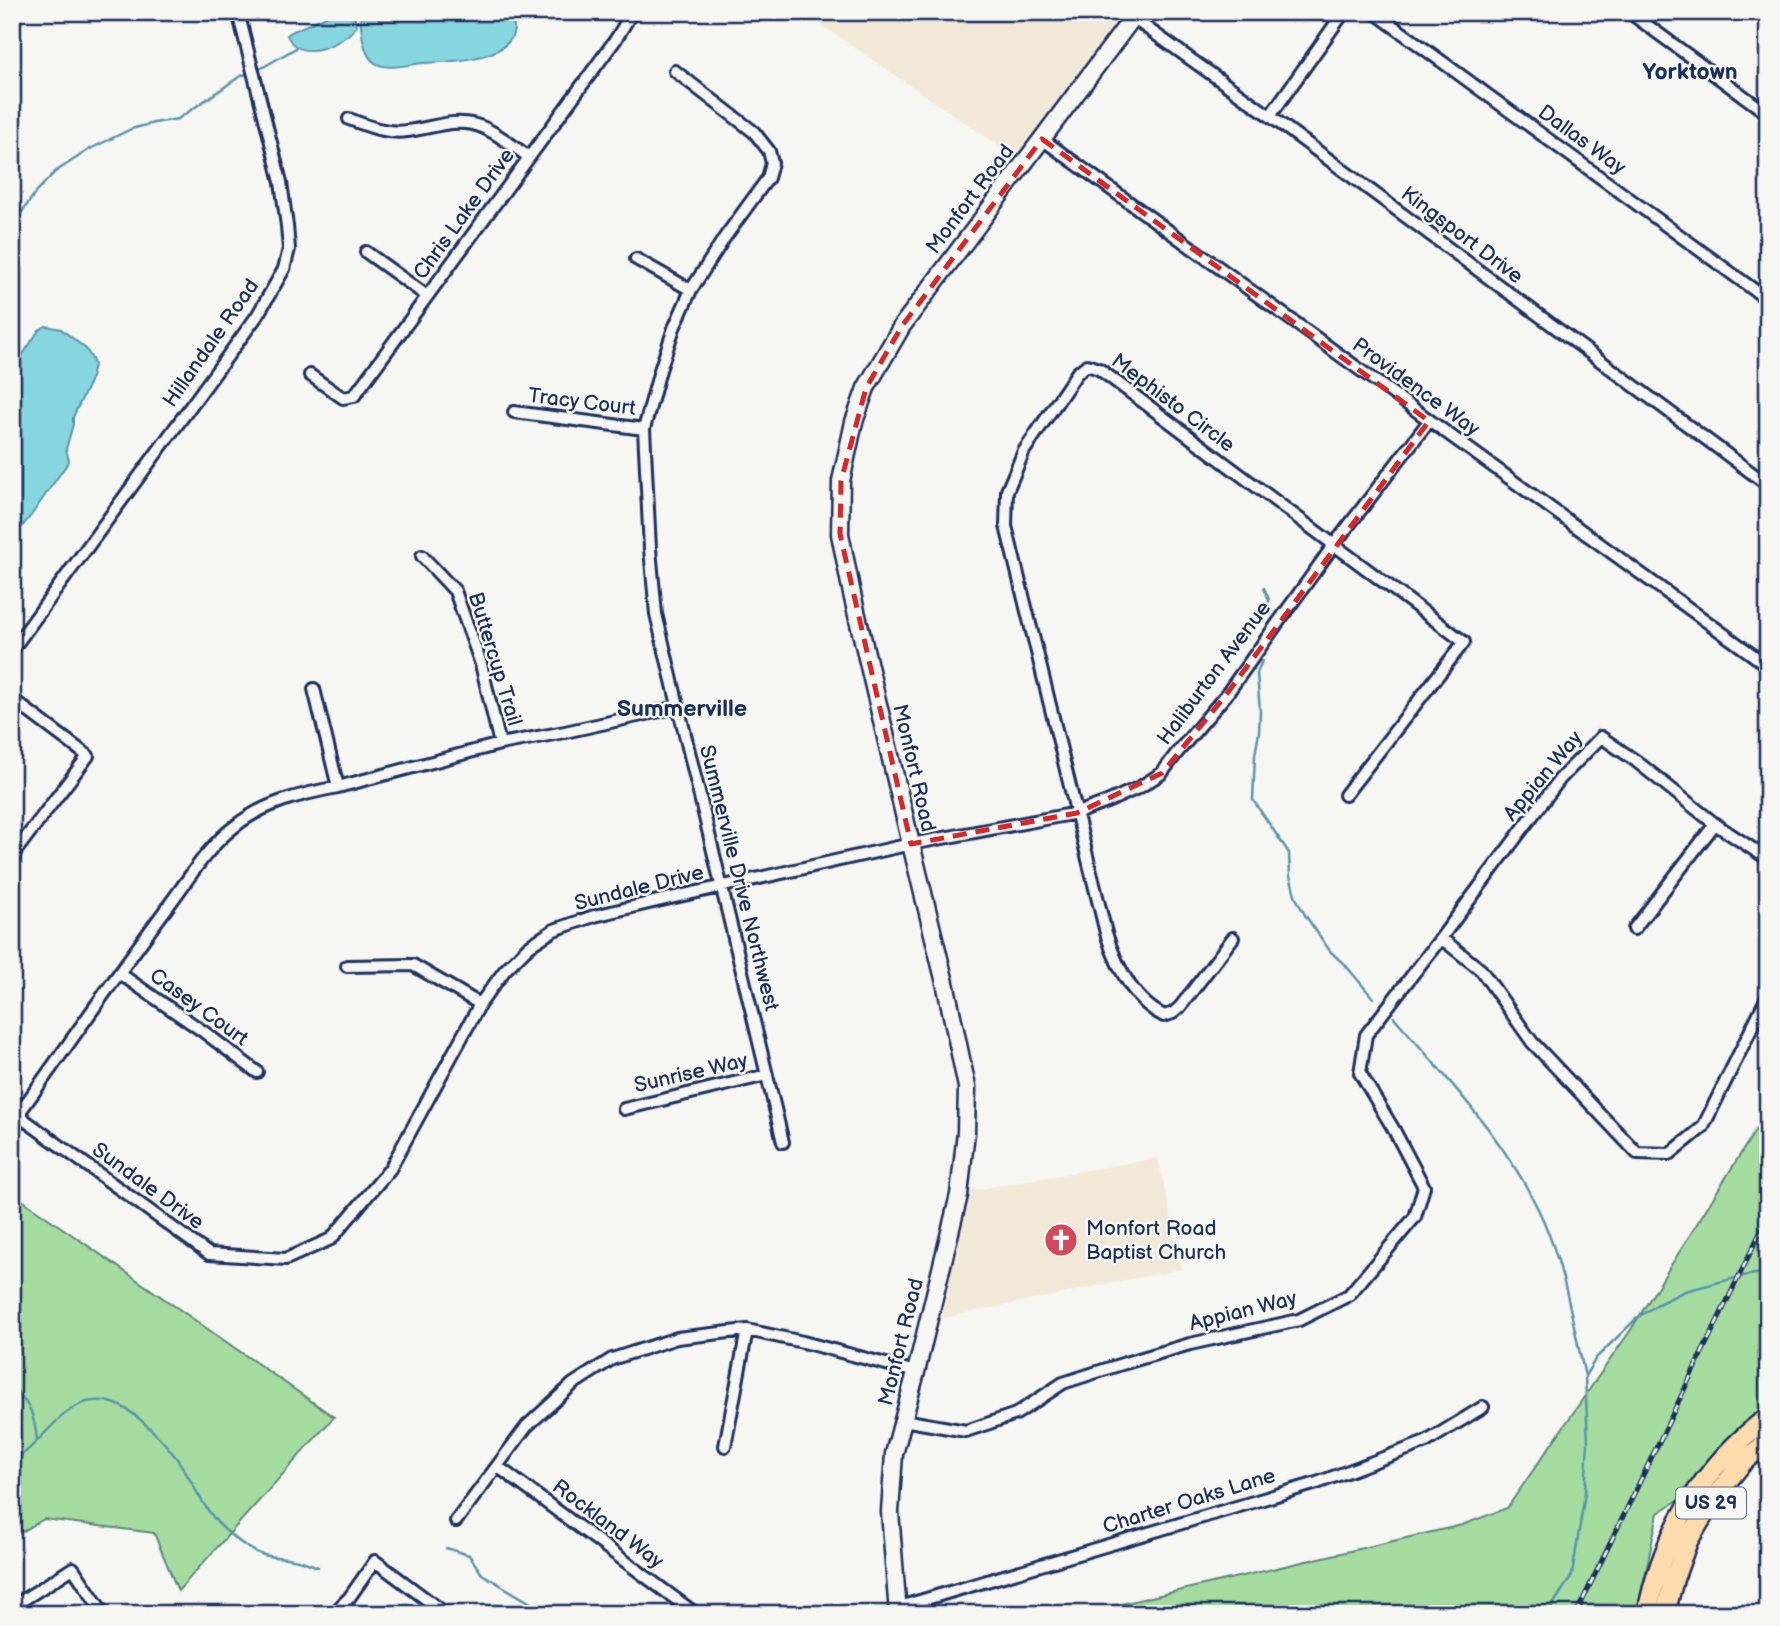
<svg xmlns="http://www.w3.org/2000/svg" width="1780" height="1626" font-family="'Balsamiq Sans',sans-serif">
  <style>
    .built { fill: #f2e8d8 }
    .green { fill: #a4dca0; stroke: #60867f; stroke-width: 2 }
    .water { fill: #85d6de; stroke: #5b93ab; stroke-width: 2 }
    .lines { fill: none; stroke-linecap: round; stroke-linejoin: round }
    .stream { stroke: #5b93ab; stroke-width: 2.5 }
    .street-casing { stroke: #1b2f5e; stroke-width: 16 }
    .secondary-casing { stroke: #1b2f5e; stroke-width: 21 }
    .primary-casing { stroke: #1b2f5e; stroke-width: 23 }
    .street { stroke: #f6f6f2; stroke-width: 10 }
    .secondary { stroke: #f6f6f2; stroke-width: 16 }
    .primary { stroke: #fedbac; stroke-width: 18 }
    .rail-casing { stroke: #1b2f5e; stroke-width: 5 }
    .rail { stroke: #f6f6f2; stroke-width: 2.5; stroke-dasharray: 8; stroke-linecap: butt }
    .marked { fill: none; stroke: #d62828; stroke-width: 5; stroke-dasharray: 14 9; stroke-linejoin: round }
    .labels { text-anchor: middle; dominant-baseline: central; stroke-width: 5; stroke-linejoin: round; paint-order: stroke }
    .shield { fill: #f6f6f2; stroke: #5d6b8a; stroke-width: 2 }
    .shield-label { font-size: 19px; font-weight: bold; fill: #1b2f5e }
    .street-label { font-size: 21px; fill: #1b2f5e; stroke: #f6f6f2 }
    .poi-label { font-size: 21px; fill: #1b2f5e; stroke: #f6f6f2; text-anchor: start }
    .neighbourhood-label { font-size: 23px; font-weight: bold; fill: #1b2f5e; stroke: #f6f6f2 }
  </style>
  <rect width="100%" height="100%" fill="#f6f6f2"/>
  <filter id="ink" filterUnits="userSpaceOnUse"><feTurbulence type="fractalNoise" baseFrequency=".0143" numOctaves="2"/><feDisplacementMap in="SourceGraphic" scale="14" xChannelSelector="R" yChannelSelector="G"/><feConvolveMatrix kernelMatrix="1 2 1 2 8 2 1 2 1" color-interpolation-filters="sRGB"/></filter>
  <g filter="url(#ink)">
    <path class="built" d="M802,12H1140L1029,166Z
      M1158,1158L1182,1269L933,1320L962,1192Z"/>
    <path class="green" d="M1768,1110V1443L1658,1513L1637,1614H1108L1104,1608L1462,1525L1507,1508L1630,1331Z
      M12,1193L334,1417L178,1591L154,1533L44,1519L12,1538Z"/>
    <path class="water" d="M335,12L353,13L357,26C343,44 299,65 287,35L291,32Z
      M360,12H510C533,60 450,62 424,63C410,64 388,71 375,63C362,55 361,26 360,12Z
      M46,326L61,329L86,349L92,359L94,365L90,382L73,417V424L66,449L69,461L30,517L12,539V371L39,330Z"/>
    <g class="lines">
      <path class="stream" d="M357,22L361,20
        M260,69L296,48
        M12,228L17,219L36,192L55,172L90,149L131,129L154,123L178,119L239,77L246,74
        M1264,588L1269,600L1267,612
        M1262,661L1257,673L1260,712L1259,732L1255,755L1253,800L1289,853L1290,876L1296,898L1305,915L1330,951L1347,967L1373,998
        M1394,1017C1449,1081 1510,1144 1544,1222C1565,1271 1573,1325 1585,1376
        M12,1385C31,1408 33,1410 37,1439
        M12,1462C37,1448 59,1409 87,1402C95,1400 105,1400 113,1403C134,1409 165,1442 177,1459C193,1481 202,1508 222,1527C230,1535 250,1551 261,1554C272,1558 282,1557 293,1559C301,1560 310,1564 318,1567
        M446,1548L469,1555L482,1574L534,1605L541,1614
        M1547,1614L1572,1575L1585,1493L1588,1442L1585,1376L1596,1358L1637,1318L1658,1304L1685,1291L1743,1276L1768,1272"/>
      <defs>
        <path id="street" d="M1374,12L1768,300
          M1629,12L1768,114
          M1133,18L1270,116L1768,485
          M675,71L754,132L769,151L772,163L768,178L725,237L691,290L674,328L660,370L644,429L650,549L656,614L783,1142
          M1270,116L1344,12
          M349,119C367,126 387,134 407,131C429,129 451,119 472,124C492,128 512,146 529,157
          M1042,139L1768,666
          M366,252L427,296
          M636,259L691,290
          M310,375L343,398L354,396L616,39L631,14L630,12
          M514,412L644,429
          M422,556L455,591L481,664L500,744
          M12,650L257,316L284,269L289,249L287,226L281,182L238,12
          M314,689L338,787
          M12,699L88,756L12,856
          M678,707L565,732L500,744L338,787C301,794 263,803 234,827C206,848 187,882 166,909C116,976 68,1045 19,1113L26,1121L209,1254L286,1259L331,1239L390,1169L480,1004L505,970L529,946L554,930L594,916L666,899L911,844L1077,813L1107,802L1140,787L1162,773L1176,754L1226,695L1333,546L1429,421
          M1634,929L1715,824
          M1233,938L1180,1007L1173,1013L1164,1016C1133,1001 1116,965 1106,933L1006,526L1007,491L1024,451L1077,373L1087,365L1099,369L1464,642L1345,795
          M1441,938L1481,970L1532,1042L1637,1153L1670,1154L1703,1127L1768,995
          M347,966L413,965L480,1004
          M119,973L204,1032L257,1072
          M624,1109L767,1075
          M903,1420L966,1431L1016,1414L1063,1383L1125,1363L1190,1344L1299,1320L1349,1295L1415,1217L1424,1187L1394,1130L1360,1073L1366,1035L1441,938L1560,779L1601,737L1636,761L1715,824L1768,859
          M725,1446L747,1330
          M497,1466L696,1614
          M456,1521L527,1426L573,1384L612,1359L677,1338L747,1330L803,1342L916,1372
          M12,1607L73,1568L104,1614
          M896,1608L1317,1483L1426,1442L1483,1407
          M333,1614L349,1598L375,1561L446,1614"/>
        <path id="secondary" d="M898,1614L890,1512L894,1454L916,1372L959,1195L966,1132L967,1087L946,987L911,844L852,594L840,534L841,481L854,422L866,388L902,326L1137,12"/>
        <path id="primary" d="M1647,1614C1662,1534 1703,1466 1768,1417
          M1665,1614L1674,1579L1688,1541L1714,1498L1743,1462L1768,1441"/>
      </defs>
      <use href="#street" class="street-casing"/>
      <use href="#secondary" class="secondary-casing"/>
      <use href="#primary" class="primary-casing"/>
      <use href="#street" class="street"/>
      <use href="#secondary" class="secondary"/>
      <use href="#primary" class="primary"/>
      <defs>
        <path id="rail" d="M1576,1614L1768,1216"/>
      </defs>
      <use href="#rail" class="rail-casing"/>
      <use href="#rail" class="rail"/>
    </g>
  </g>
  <path class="marked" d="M1042,139L1429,421L1226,695L1162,773L1077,813L911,844L840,534L841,481L866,388L902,326Z"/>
  <defs>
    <symbol id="church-disc" viewBox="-11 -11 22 22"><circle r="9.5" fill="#d1495b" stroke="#f6f6f2"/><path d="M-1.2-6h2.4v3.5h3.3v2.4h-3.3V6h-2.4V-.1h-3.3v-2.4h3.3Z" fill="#fff"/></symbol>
  </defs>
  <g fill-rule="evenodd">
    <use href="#church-disc" x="1042" y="1221" width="38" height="38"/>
  </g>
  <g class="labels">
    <rect class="shield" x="1676" y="1487.5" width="70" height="31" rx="5"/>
    <g class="shield-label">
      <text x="1711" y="1503">US 29</text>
    </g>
    <g class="street-label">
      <text transform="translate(1582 140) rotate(36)">Dallas Way</text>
      <text transform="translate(970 199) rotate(-53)">Monfort Road</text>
      <text transform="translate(464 214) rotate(-54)">Chris Lake Drive</text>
      <text transform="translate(1462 235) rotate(37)">Kingsport Drive</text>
      <text transform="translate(211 343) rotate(-55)">Hillandale Road</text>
      <text transform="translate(1416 387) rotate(36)">Providence Way</text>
      <text transform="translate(582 402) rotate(7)">Tracy Court</text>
      <text transform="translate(1173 403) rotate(37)">Mephisto Circle</text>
      <text transform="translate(495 659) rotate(73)">Buttercup Trail</text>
      <text transform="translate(1214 673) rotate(-53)">Haliburton Avenue</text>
      <text transform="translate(914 768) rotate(77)">Monfort Road</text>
      <text transform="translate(1543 776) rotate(-50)">Appian Way</text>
      <text transform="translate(739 878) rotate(76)">Summerville Drive Northwest</text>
      <text transform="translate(639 888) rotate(-14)">Sundale Drive</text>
      <text transform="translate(199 1007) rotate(36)">Casey Court</text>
      <text transform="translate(691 1073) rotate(-13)">Sunrise Way</text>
      <text transform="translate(148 1186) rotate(36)">Sundale Drive</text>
      <text transform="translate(1243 1311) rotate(-14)">Appian Way</text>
      <text transform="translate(901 1342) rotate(-76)">Monfort Road</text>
      <text transform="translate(1189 1501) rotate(-17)">Charter Oaks Lane</text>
      <text transform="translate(608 1524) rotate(37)">Rockland Way</text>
    </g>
    <g class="poi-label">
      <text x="1086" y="1228">Monfort Road<tspan x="1086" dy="24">Baptist Church</tspan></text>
    </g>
    <g class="neighbourhood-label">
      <text x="1690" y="72">Yorktown</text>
      <text x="682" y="709">Summerville</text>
    </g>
  </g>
  <rect width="1780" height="1626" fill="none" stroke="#f6f6f2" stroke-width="42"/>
  <rect x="21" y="21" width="1738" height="1584" fill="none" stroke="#1b2f5e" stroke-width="2.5" filter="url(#ink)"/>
</svg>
